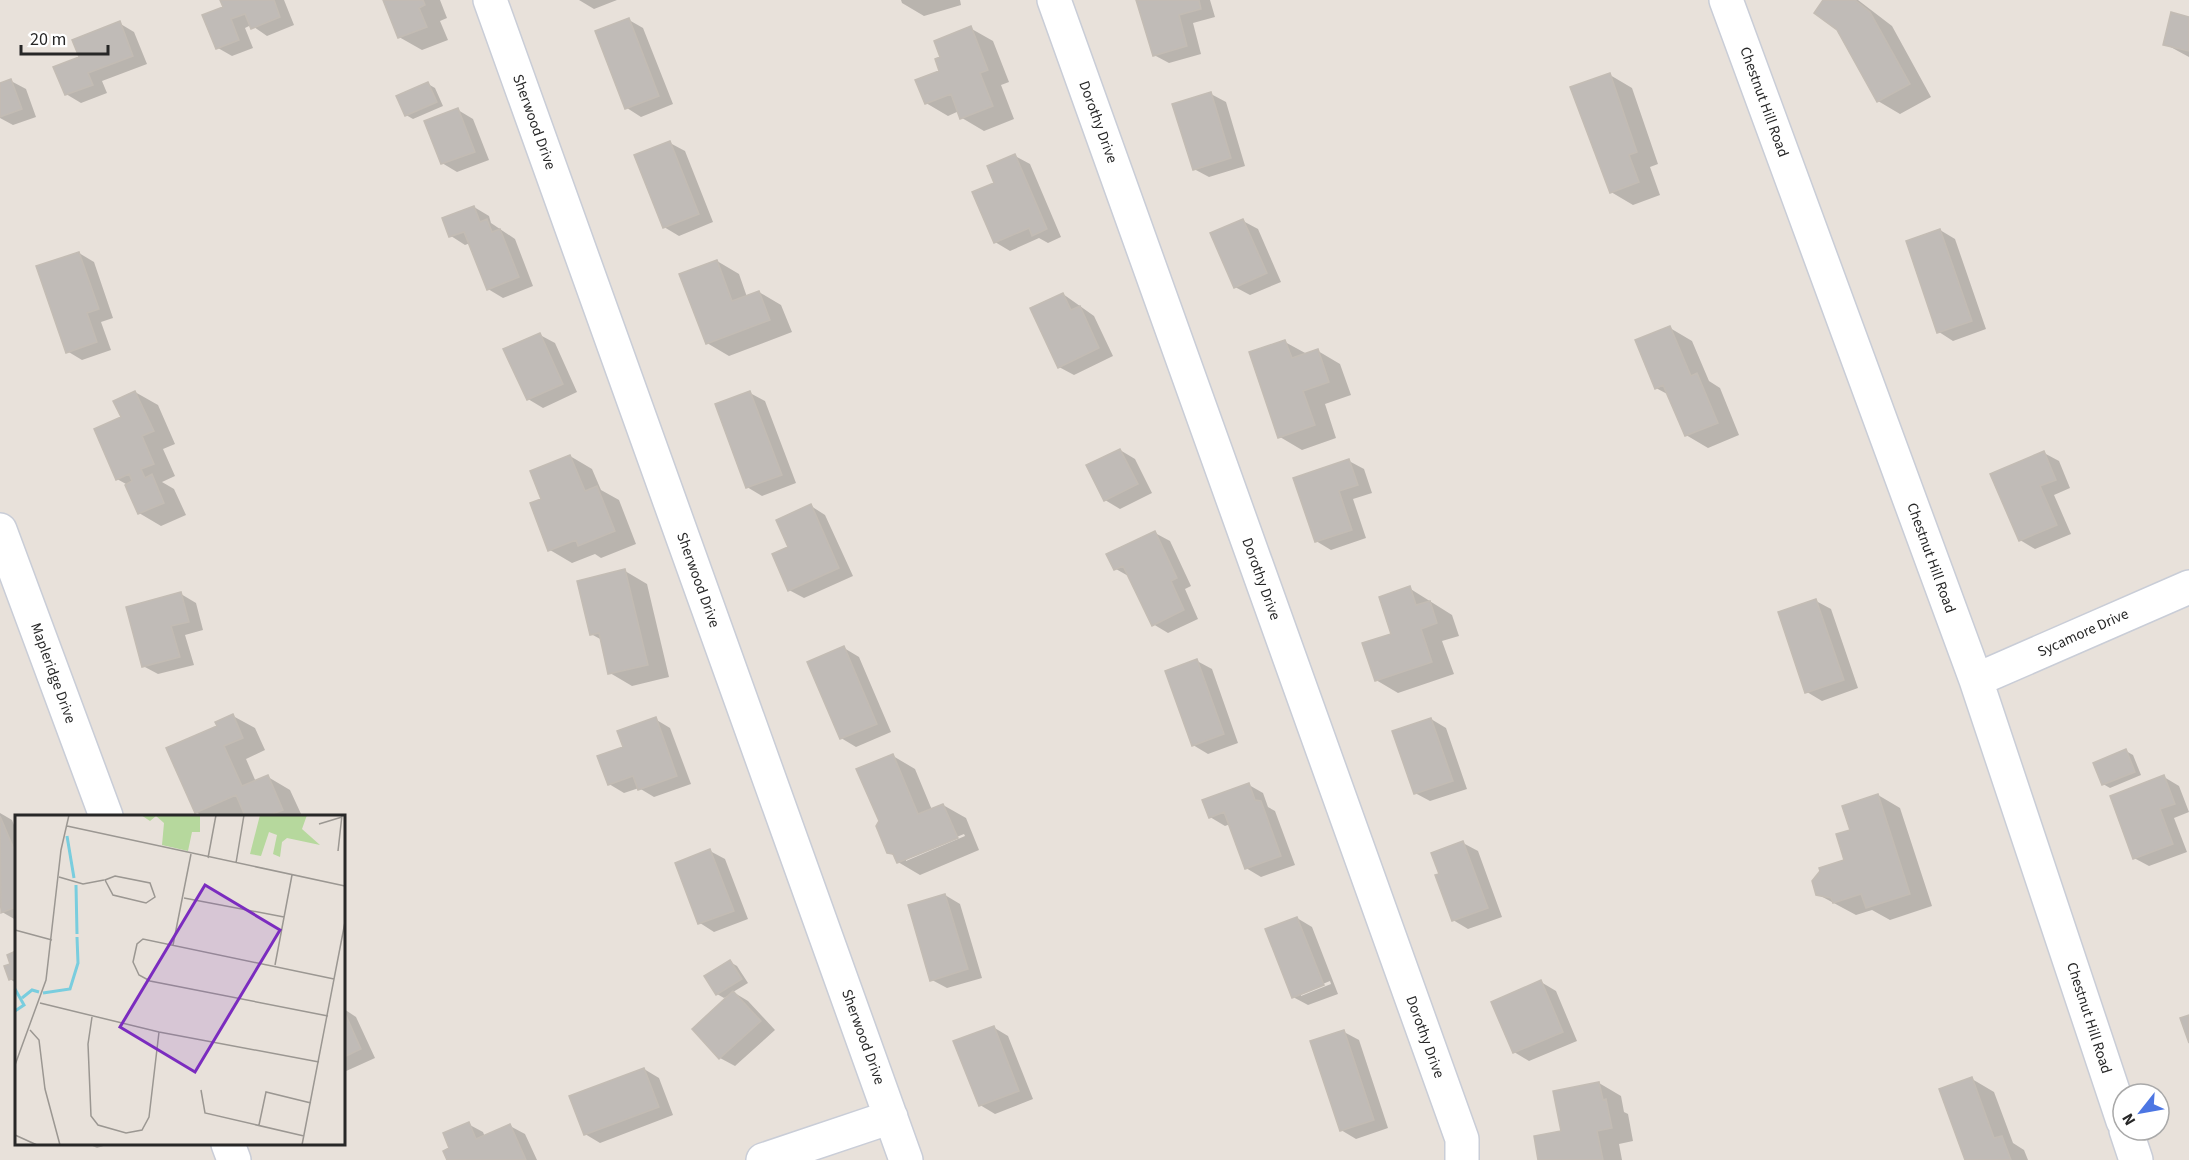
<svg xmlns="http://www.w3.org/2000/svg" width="2189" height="1160" font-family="'Source Sans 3',sans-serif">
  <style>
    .shadow { fill: #0003; fill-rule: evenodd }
    .building { fill: #c0bbb7; stroke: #c3bcb4; stroke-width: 1.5 }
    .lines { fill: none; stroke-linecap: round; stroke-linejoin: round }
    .minor-casing { stroke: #c9cdd7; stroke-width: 36 }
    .minor { stroke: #fff; stroke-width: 33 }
    .labels { text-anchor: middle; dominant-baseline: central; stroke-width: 4.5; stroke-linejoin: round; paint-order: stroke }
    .street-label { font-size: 15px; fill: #272727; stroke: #fff }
    .inset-river { fill: none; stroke: #79cdde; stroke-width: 3 }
    .inset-road { fill: none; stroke: #9b9792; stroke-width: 1.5 }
    .view { fill: #7b2cbf; fill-opacity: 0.15; stroke: #7b2cbf; stroke-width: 3 }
    .inset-edge { fill: none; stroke: #272727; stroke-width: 3 }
  </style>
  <rect width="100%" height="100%" fill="#e8e1da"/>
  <path class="shadow" d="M222,0H284L294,25L267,36L251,25L245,28L253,48L232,56L218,48L225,8Z
    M385,0H440L447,18L440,21L448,40L422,50L399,37Z
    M579,0H617L594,9Z
    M901,0H960L961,5L924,16L902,3Z
    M1138,0H1210L1215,17L1193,23L1201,54L1169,63L1154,55Z
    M1825,0H1858L1892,26L1931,97L1900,114L1878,101L1838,29Z
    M2189,18V57L2165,44Z
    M629,20L643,28L673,104L641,117L627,108Z
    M119,23L134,32L147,64L102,81L107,93L81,103L66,94L81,58Z
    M970,28L993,41L1009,82L1001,85L1014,119L984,131L962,118L959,111L948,116L926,103L941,72L942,58Z
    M1610,75L1632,88L1658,164L1650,167L1660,195L1633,205L1611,192Z
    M11,81L26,89L36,117L13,125L0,118V85Z
    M428,84L435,88L443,106L413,119L406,115Z
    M1211,94L1226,102L1245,166L1209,177L1194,169Z
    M458,110L473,119L489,160L457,172L442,163Z
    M670,143L685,151L713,222L679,236L664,227Z
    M1015,156L1030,164L1061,237L1048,243L1039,238L1010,251L995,242L996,183Z
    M474,207L489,216L491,223L515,239L533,286L503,298L488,289L470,243L465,245L451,236Z
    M1243,221L1258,229L1281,282L1250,295L1235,287Z
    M1940,230L1955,239L1986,329L1953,341L1939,332Z
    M79,253L94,262L113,318L101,322L111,350L82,360L67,351Z
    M717,261L739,274L747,297L759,292L781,305L792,332L729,356L707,343Z
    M1063,294L1094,316L1113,356L1074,375L1059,367Z
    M1670,328L1692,341L1709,381L1720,388L1739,435L1708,448L1686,435L1669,395L1656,388Z
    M540,335L555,343L577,392L543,408L528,399Z
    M1285,342L1307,354L1318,351L1340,364L1351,395L1325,404L1336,438L1302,450L1280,437Z
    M135,392L158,405L175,444L163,449L175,476L162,482L174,489L186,515L161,526L139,513L126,484L117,479L123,418Z
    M750,393L765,401L796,483L762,496L747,487Z
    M1120,450L1135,459L1152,493L1120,509L1105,500Z
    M2044,453L2059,461L2070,488L2054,495L2071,534L2035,549L2020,540Z
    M570,456L592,469L601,490L619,500L636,544L601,558L595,554L572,563L550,550L532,504L543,499Z
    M1349,461L1364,469L1372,493L1353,499L1366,538L1331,550L1316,541Z
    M811,506L825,515L853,576L804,598L789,590L790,548Z
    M1155,533L1170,541L1191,586L1185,589L1198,619L1168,633L1153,624L1130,577L1116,569Z
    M625,571L647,584L669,677L632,686L610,673L602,640L591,634Z
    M1409,588L1452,615L1459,636L1442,641L1454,674L1398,693L1376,680Z
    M181,594L196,603L203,630L185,635L194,665L158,674L143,666Z
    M1816,601L1831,609L1858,688L1822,701L1807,692Z
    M844,648L859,657L891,732L856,747L841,738Z
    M1197,661L1212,669L1238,743L1208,754L1193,745Z
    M233,716L255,728L265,750L246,759L256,782L268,777L290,790L302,816H247L245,813L237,816H203L196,812L219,727Z
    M655,719L670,728L691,784L654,797L639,788L624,793L609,784L625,748Z
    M1431,719L1446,728L1467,789L1430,801L1415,793Z
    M2126,751L2133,755L2141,775L2110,788L2103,784Z
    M893,756L915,769L932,810L943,805L966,818L979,850L920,875L898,862L895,856L888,852L880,821ZM964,834L965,836L906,861V858Z
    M2164,777L2179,786L2189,812L2174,818L2187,852L2149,866L2134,858Z
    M1249,785L1263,793L1268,807L1275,811L1295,865L1261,877L1246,868L1230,824L1225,826L1210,817Z
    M1878,795L1900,808L1932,906L1890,920L1872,910L1856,915L1817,894L1846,861Z
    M0,813L12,820L16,830V920L2,912L0,907Z
    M1463,843L1478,851L1502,917L1468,929L1453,920L1441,875Z
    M710,851L725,859L748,919L714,932L700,923Z
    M945,895L960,904L982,978L947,988L932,980Z
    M1297,918L1312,927L1338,994L1308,1005L1293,997ZM1330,981L1331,984L1301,996V993Z
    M16,953V983L10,979L12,964L9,956Z
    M730,962L737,966L748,983L733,992L748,1001L775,1030L735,1066L720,1058L731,994L724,998L717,994Z
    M1541,982L1556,991L1577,1041L1529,1061L1514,1052Z
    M344,1009L356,1017L375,1058L344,1072Z
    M993,1027L1008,1036L1033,1099L995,1114L980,1105Z
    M1344,1032L1359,1040L1388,1128L1356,1139L1341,1130Z
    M644,1069L659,1078L673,1115L600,1143L585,1134Z
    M1972,1079L1994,1092L2013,1143L2024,1150L2028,1160H1966Z
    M1599,1083L1621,1096L1624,1112L1628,1114L1633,1141L1619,1144L1622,1160H1540Z
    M468,1124L483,1132L485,1137L510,1126L525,1134L537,1160H448L451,1149Z
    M88,1144H110L97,1148Z"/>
  <path class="building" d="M220,0H274L280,17L251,29L245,14L231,19L239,40L216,49L202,15L223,7Z
    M383,0H423L425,5L419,8L427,27L398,38Z
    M1136,0H1199L1201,9L1179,15L1187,46L1153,56Z
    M1823,0H1855L1870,12L1910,84L1877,102L1837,30L1814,13Z
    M2171,12L2189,17V51L2163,45Z
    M629,18L659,96L625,109L595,31Z
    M120,21L133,56L88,73L93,85L65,95L53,67L79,57L72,40Z
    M971,26L988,70L980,73L993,106L960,119L951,94L925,104L915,80L939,71L935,59L940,57L934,41Z
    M1610,73L1637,152L1629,155L1639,182L1610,193L1570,87Z
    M11,79L22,109L0,117V83Z
    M428,82L437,102L405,116L396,96Z
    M1211,92L1231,158L1193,170L1172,104Z
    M458,108L475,152L441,164L424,121Z
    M670,141L699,214L663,228L634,155Z
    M1015,154L1047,229L1032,236L1029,228L994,243L972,192L994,183L987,166Z
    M474,206L480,222L487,219L492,232L500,229L519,277L487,290L464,232L449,237L442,218Z
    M1243,219L1267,273L1234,288L1210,233Z
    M1940,229L1972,321L1937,333L1906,241Z
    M79,252L99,309L87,313L97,342L66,353L36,266Z
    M717,260L732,301L759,291L770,320L706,344L679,274Z
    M1063,293L1071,310L1080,306L1099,348L1058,368L1030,308Z
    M1670,326L1691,376L1697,373L1718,423L1685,436L1663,385L1655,389L1635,340Z
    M540,333L563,384L527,400L503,349Z
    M1285,340L1292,358L1318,349L1329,382L1303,391L1315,425L1278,438L1249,352Z
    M135,391L154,431L142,436L154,464L141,469L145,478L152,474L164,503L138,514L125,485L132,481L129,474L116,480L94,429L121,417L113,401Z
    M750,391L782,475L746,488L715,404Z
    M1120,449L1138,484L1104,501L1086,465Z
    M2044,451L2056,480L2040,486L2057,525L2019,541L1990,474Z
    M570,455L585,491L597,486L615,531L578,546L576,540L548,551L530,503L541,499L530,471Z
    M1349,459L1358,485L1339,491L1352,530L1315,542L1293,478Z
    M811,504L839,568L788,591L772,554L788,547L776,520Z
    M1155,531L1177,578L1171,581L1184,610L1152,626L1123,566L1114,570L1106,554Z
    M625,569L648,665L608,674L599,633L590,635L577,581Z
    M1410,586L1416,605L1430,601L1437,623L1421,629L1432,662L1375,681L1362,643L1391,634L1379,597Z
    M181,592L189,622L171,626L180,657L142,667L126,607Z
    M1816,599L1844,680L1805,693L1778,612Z
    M844,646L877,724L840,739L807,662Z
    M1197,659L1224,734L1192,746L1165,671Z
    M233,714L243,738L224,746L242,786L268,775L283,810L267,816H245L236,795L195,813L166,748L217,726L215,722Z
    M656,717L677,776L638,790L633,776L608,785L597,756L623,747L617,731Z
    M1431,718L1453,781L1414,794L1392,731Z
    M2126,749L2135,772L2102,785L2093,763Z
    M893,754L918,814L943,804L958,838L897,863L893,854L887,853L876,826L879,821L856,769Z
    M2164,775L2175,804L2160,809L2173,844L2133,859L2110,796Z
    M1249,783L1255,800L1261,801L1281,856L1245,869L1224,812L1209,818L1202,800Z
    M1878,794L1910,894L1866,908L1861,894L1833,903L1831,898L1816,895L1812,881L1820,871L1819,868L1844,860L1836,834L1850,830L1842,806Z
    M0,816L16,854V907L1,913Z
    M1463,841L1488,908L1452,921L1435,875L1439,874L1431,853Z
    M710,849L734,911L698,924L675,863Z
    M945,894L968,969L930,981L908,905Z
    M1297,917L1324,985L1292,998L1265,929Z
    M16,951V979V977L9,980L4,966L10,964L7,955Z
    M730,960L742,979L716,995L704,976Z
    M1541,980L1563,1032L1513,1053L1491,1002Z
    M733,991L761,1021L719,1059L692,1029Z
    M344,1011L361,1049L344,1057Z
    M2189,1015V1043L2180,1018Z
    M994,1026L1019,1091L979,1106L953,1041Z
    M1344,1030L1374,1120L1340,1131L1310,1041Z
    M644,1068L659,1107L584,1135L569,1096Z
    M1972,1077L1994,1138L2002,1136L2011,1160H1965L1939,1089Z
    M1599,1082L1603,1100L1606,1099L1612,1128L1597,1131L1603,1160H1538L1534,1136L1561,1131L1553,1091Z
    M469,1122L476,1139L510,1124L526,1160H447L443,1151L449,1148L443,1133Z"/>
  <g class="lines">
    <defs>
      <path id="minor" d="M490,0L906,1160
        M1054,0L1462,1139V1160
        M1726,0L1976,680L2123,1121
        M0,530L106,816
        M1976,680L2189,587
        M2126,1130L2136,1160
        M228,1144L234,1160
        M763,1160L891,1117"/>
    </defs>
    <use href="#minor" class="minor-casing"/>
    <use href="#minor" class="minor"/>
  </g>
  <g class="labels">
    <g class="street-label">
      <text transform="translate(1764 102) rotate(70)">Chestnut Hill Road</text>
      <text transform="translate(534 122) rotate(70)">Sherwood Drive</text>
      <text transform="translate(1098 122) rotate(70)">Dorothy Drive</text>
      <text transform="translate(1931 558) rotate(70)">Chestnut Hill Road</text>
      <text transform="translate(1261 579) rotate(70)">Dorothy Drive</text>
      <text transform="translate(698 580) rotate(70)">Sherwood Drive</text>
      <text transform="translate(2083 633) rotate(-24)">Sycamore Drive</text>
      <text transform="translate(53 673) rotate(70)">Mapleridge Drive</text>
      <text transform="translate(2089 1018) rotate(72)">Chestnut Hill Road</text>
      <text transform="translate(863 1037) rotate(70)">Sherwood Drive</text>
      <text transform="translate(1425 1037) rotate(70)">Dorothy Drive</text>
    </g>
  </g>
  <g transform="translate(15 815)">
    <rect width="330" height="330" fill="#e8e1da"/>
    <path d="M126,0H185V17H177L173,36L147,30L149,8L141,1L135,6ZM245,0H292L287,14L305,30L272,23L267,27L265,42L258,39L262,20L254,17L246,41L235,39Z" fill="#b6d89d"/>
    <path class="inset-river" d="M52,21L59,63M61,70L62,119M0,174L9,190L0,196M28,178L55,174L63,148L62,122M7,183L17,175L24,177"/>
    <path class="inset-road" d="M304,9L327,2M52,11L330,71M323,36L327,0M193,43L201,0M221,48L229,0M100,61L135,68L140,82L131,88L98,80L90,65ZM44,62L68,69L89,65M169,83L269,102M0,115L37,125M158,130L176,39M260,150L277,60M25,188L144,217L304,247M313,201L135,166L124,160L118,147L122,129L128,124L319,164M77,202L73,229L76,301L83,310L111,318L127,315L134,302L144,217M15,215L24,225L30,274L45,330M0,250L31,165L46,35L54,0M186,275L190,298L289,321M244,310L251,277L296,288M0,320L22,330M287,330L330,107"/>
    <path class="view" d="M190,70L265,115L180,257L105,212Z"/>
    <rect width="330" height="330" class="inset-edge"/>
  </g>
  <g transform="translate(2141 1112) rotate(239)"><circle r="28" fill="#ffffff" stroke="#a9a9a9" stroke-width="1.5"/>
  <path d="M0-4.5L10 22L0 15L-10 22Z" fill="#4c76e3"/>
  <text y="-9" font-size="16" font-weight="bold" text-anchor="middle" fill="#272727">N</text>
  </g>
  <path d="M21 45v9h87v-9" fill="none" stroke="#272727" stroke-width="3"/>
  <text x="30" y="45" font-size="18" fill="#272727" stroke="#ffffff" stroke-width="4.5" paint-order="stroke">20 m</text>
</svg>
